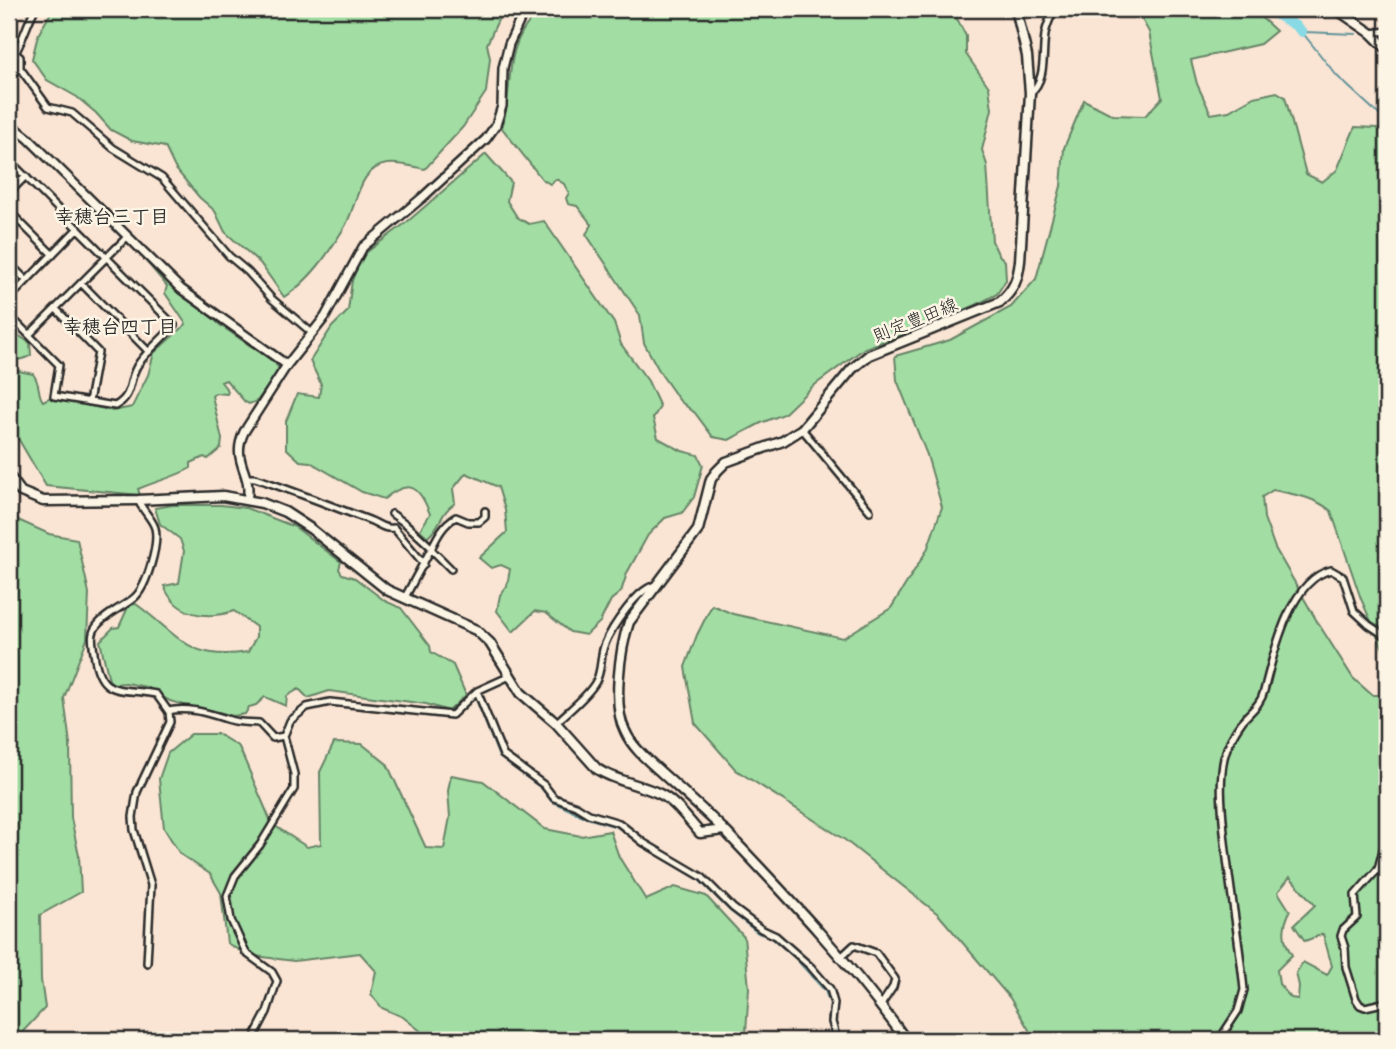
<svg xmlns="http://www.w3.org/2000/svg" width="1396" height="1049" font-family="'Shantell Sans','Klee One',sans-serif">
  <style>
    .green { fill: #a2dda3; stroke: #668467; stroke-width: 2; fill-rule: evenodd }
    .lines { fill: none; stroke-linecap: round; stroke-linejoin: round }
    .stream { stroke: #63949b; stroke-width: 2 }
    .river { stroke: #89dae5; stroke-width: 10 }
    .minor-casing { stroke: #2b2b2b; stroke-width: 10 }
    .tertiary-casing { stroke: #2b2b2b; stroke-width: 12 }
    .secondary-casing { stroke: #2b2b2b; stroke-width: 13 }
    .minor { stroke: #fcf5e5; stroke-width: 5 }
    .tertiary { stroke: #fcf5e5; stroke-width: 7 }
    .secondary { stroke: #fcf5e5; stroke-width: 8 }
    .labels { text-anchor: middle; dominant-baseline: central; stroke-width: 5; stroke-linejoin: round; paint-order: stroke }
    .street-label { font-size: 18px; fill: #2b2b2b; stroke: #fcf5e5 }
    .neighbourhood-label { font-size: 19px; font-weight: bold; fill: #2b2b2b; stroke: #fcf5e5 }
  </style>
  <rect width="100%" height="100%" fill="#fae4d3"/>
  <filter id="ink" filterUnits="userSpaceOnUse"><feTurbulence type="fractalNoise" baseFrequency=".0143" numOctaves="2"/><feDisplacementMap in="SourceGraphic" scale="14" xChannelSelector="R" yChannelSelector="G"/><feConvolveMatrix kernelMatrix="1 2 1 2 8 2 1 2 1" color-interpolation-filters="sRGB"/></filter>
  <g filter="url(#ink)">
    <path class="green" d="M53,9H503L487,44L490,58L486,92L463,127L425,169C414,167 399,162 387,164C357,168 357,208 344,228C328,254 310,281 284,297L260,263L225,232L215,211L199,197L175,168L165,147L132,141L111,130L96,113L77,97L47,80L32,59L38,35Z
      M540,9H560L564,12L572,9H952L966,36V54L989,87L992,109L982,150L987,165L992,241L998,254L1005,261L1006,280L997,294L976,305L930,325L865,348L812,387L784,414L761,423L729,440L713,437L695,413L680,401L661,374L644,343L640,315L586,234L592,225L577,206L568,204L566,198L569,193L564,184L556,179L550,184L542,179L502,128C513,93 504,57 526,26C531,20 534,13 540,9Z
      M1136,9H1252L1276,31L1260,44L1191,60L1197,84L1211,114L1229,111L1254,97L1277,92L1285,97L1306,174L1322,182L1337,170L1355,127L1377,128L1387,135V658L1361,599L1331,511C1315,497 1293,494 1273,490L1262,497L1264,518L1275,548L1318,623L1353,678L1372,695H1387V1040H1035L1010,998L938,914L845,840L736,770L695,723L685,667L697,635L712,605L733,614L843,638L891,608L927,550L942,507L927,455L897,380L895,356L950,340L1011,307L1036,279L1061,186L1064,148L1084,100L1113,115L1145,116L1162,98L1149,32ZM1290,877L1315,905L1294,925L1305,941L1323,934L1332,966L1327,975L1303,962L1296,973L1299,986L1298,999L1291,998L1279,984L1277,970L1292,955C1282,939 1282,928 1290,911L1278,892Z
      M486,154L511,182L507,201L517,217L529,224L544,221L614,323L621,344L648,381L660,407L653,418L658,438L682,451L698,455L703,465L694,497L682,513L665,518L648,535L627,573L621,592L611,600L600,622L586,635L570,632L546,613L535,611L513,632L497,611L500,595L507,586L510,569L501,565L491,568L479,558L507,532L505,510L498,487L466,473L453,489L455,503C439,514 442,525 428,537L420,530L430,514C419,485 409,479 384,499L362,492L310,462L300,461L286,448V421L297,394L319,397L321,384L310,361L332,327L348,311L352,280L363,255L407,222Z
      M139,248L220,325L274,362L280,370L257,401L249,404L245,402L226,380L221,382L228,391L227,394L215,393L212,396L222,439L221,448L208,459L204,457L191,463V468C173,478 156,481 138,489L140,495L46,486L9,423V369L33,374C41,384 37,394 43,401L51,397L113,411L132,407L148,375L154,353L186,324L165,293L167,286L138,252Z
      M9,322L15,333L30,343L31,355C24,360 17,361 9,358Z
      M9,497L18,520L49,534L77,539L89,593L87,639L64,698L70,744L71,818L79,856L81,892L40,915L41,980L45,1008L15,1040H9Z
      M173,505H221L246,508L295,527L341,562L339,569L342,574L355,578L385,601L401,608L430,646L431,652L453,665L466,695L449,711L426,704L329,691L308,698L299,689L287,696L286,706L265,697L256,705L249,707L245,714L233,716L211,710H201L170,701L146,687L126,683L113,684L109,680L100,641L113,628L119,627L129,605L136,604C179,635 188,662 248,652L256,637V627L234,611C207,620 176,616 164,586L179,583L184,551L180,539L160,524L155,508Z
      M191,734H218L239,747L272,824L307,847L321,844L320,772L334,743L362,744L387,764L426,848L444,849L450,817L448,791L451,775L483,781L545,829L581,836L610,831L619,857L646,900L675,887L706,896L744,937L749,988L746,1032L749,1040H432L403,1017L382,1008L371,994L376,971L360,953L294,961L247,955L227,943L221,893L210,874L180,854L164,828L159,779L168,753Z"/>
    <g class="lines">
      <path class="stream" d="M1302,32L1337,76L1387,122
        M1304,32L1356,34
        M475,697L499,757L541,788L551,801L587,818L617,827L642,846L699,880L730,911L758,933L772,938L796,959L825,991L830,1004L828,1022L833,1040"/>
      <path class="river" d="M1266,9L1296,26L1302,32
        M9,21L15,9"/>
      <defs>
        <path id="minor" d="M1371,33L1387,31
          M16,54L20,57V68L48,107L72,113L113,148L162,178L229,256L248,272L272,299L312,333
          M9,63C22,46 25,27 35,9
          M1030,93C1047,80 1042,53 1045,35C1046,26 1051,17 1054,9
          M9,160L174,325C164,338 149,349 139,363C127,379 135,395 115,406L54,396L59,365L9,315
          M9,193L26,176
          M9,211L53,255
          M9,263L26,280
          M81,283L149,352
          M9,299L78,228
          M56,309L98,352L89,402
          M29,335L126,238
          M802,429L870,511
          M247,478H255C294,491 331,506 369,520C378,523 384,530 394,528L424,564
          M138,500C142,510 152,518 155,528C159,544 147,587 134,598C123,607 104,615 96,627C90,635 93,644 94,653C100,699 120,687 156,694L169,712L170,722L137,792L133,817L134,830L151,885L147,963
          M392,514L406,524L432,548
          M431,549C437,537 443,524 456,517L468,522H479L485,517V511
          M404,599L431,549L451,569
          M477,691L503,755L544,785L554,798L576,806L589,814L619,823L644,843L702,877L733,908L761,929L776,936L811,967L830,989L834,1003L832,1022L837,1040
          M168,711C190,706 210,714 230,720C239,723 250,722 259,723L273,738L284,736
          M556,723C569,710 586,698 595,683C602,673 600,657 604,646C611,628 639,586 657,585
          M1387,835L1378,869L1355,895L1357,917L1343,930L1341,936L1345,948L1346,967L1356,999L1360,1005L1365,1007L1387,1002
          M840,958L854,945L876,953L895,979L893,987L881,1005
          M256,1033L267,1012L277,981L272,972L246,953L231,920L227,896L235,876L260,845L294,789V774L284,736L290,721L307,707L330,702L452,715L477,691L510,676
          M1219,1040L1238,1011L1244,990C1239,938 1229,885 1224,832C1222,808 1219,782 1224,758C1227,745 1235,731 1243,720C1251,711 1261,704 1264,691C1273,656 1289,580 1331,570L1343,577L1354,611L1369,625L1387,637"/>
        <path id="tertiary" d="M9,123L28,138L181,289L287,365
          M247,500C253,472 230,462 244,432L287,365L325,317L363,247L423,197L486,139L496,125L502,106L503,68L509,44L525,9"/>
        <path id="secondary" d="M1336,9L1371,33L1387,49
          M9,476L21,492L43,501L138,500L223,496L262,503L285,512L311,529L387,590L476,630L490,643L521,693L556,723L597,769C615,781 639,784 660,794C676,802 688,820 700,833L724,830
          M906,1040C853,966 789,898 726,832C706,812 684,793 663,774C649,761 633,749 625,731C612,706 620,649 629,622L698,530L711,479L717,471L726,462L783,441L802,429L852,369L869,355L1000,302C1014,290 1018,279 1020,261L1030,93L1027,56L1016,9"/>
      </defs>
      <use href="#minor" class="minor-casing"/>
      <use href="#tertiary" class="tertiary-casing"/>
      <use href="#secondary" class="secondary-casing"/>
      <use href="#minor" class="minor"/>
      <use href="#tertiary" class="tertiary"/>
      <use href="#secondary" class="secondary"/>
    </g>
  </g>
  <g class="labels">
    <g class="street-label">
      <text transform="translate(915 320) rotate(-22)">則定豊田線</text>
    </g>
    <g class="neighbourhood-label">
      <text x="112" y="216">幸穂台三丁目</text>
      <text x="120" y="326">幸穂台四丁目</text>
    </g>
  </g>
  <rect width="1396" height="1049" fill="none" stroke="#fcf5e5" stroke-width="35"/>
  <rect x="18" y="18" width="1361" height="1014" fill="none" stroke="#2b2b2b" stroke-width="2.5" filter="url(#ink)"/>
</svg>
